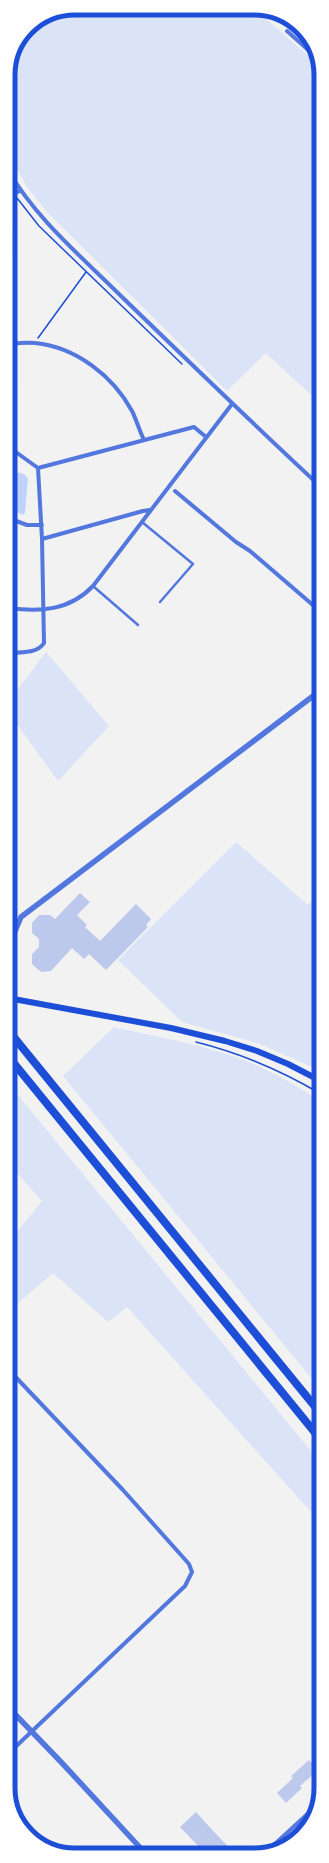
<svg xmlns="http://www.w3.org/2000/svg" width="329" height="1863" font-family="'Exo 2',sans-serif">
  <style>
    .green { fill: #dbe4f7 }
    .water { fill: #bfd3fe }
    .building { fill: #bdc9ec }
    .lines { fill: none; stroke-linecap: round; stroke-linejoin: round }
    .path { stroke: #1d4ed8; stroke-width: 1.5 }
    .service { stroke: #5277de; stroke-width: 2.5 }
    .minor { stroke: #5277de; stroke-width: 4 }
    .tertiary { stroke: #5277de; stroke-width: 5.5 }
    .secondary { stroke: #1d4ed8; stroke-width: 6 }
    .motorway { stroke: #1d4ed8; stroke-width: 8 }
    .rim { fill: none; stroke: #1d4ed8; stroke-width: 5 }
  </style>
  <rect width="100%" height="100%" fill="#f2f2f2"/>
  <path class="green" d="M256,10L320,66L321,385L311,395L266,353L227,391L47,212L26,186L8,151V71L28,27L49,13Z
    M46,652L109,726L58,781L16,723L8,729V702Z
    M236,842L308,905L321,891V1069L314,1068L260,1044L182,1022L118,960Z
    M114,1027C151,1036 190,1042 226,1054C259,1064 293,1082 321,1102V1390L63,1076Z
    M8,1083L321,1463V1523L127,1307L108,1322L53,1273L8,1312V1243L42,1201L8,1163Z"/>
  <path class="water" d="M8,463L15,472L24,474L28,478L25,513L23,515L8,508Z"/>
  <path class="building" d="M80,893L90,902L77,915L87,925L85,927L100,941L136,904L151,919L146,925L148,927L106,970L89,954L84,959L72,948L51,971L41,972L32,964V954L39,947V939L32,933V923L39,915H50L55,919Z
    M309,1760L318,1770L300,1786L302,1788L286,1803L277,1793L293,1778L291,1776Z
    M196,1812L203,1820L235,1854H206L180,1827Z"/>
  <g class="lines">
    <path class="path" d="M17,198L39,226L182,364
      M38,338L86,272
      M196,1042C240,1053 282,1071 321,1094"/>
    <path class="service" d="M142,522L193,564L160,602
      M93,586L138,625"/>
    <path class="minor" d="M287,31L316,57
      M8,170C36,219 82,257 121,296C187,360 253,424 321,487
      M8,200L14,193L20,191
      M8,246L13,450
      M10,344C18,343 27,342 35,343C76,347 113,376 132,411C137,421 139,430 144,440
      M13,450L38,468
      M38,468L194,427L206,437
      M175,491L236,542L250,551L321,612
      M8,518L27,525H42
      M42,539L143,511L150,510
      M8,608C40,612 69,611 93,586L232,404
      M8,653C21,652 37,654 44,643L42,539L38,468
      M8,1369L123,1490L189,1564L192,1572L185,1586L9,1753
      M321,1686C314,1697 315,1708 321,1719
      M264,1854L314,1808"/>
    <path class="tertiary" d="M13,999V936L21,917L321,690
      M9,1708L62,1763L146,1854"/>
    <path class="secondary" d="M8,998L171,1028L225,1041L257,1051L288,1064L321,1081"/>
    <path class="motorway" d="M8,1030L321,1414
      M8,1056L321,1440"/>
  </g>
  <path d="M0 0H329V1863H0ZM75 15H254A60 60 0 0 1 314 75V1788A60 60 0 0 1 254 1848H75A60 60 0 0 1 15 1788V75A60 60 0 0 1 75 15Z" fill="#fff" fill-rule="evenodd"/>
  <path class="rim" d="M75 15H254A60 60 0 0 1 314 75V1788A60 60 0 0 1 254 1848H75A60 60 0 0 1 15 1788V75A60 60 0 0 1 75 15Z"/>
</svg>
